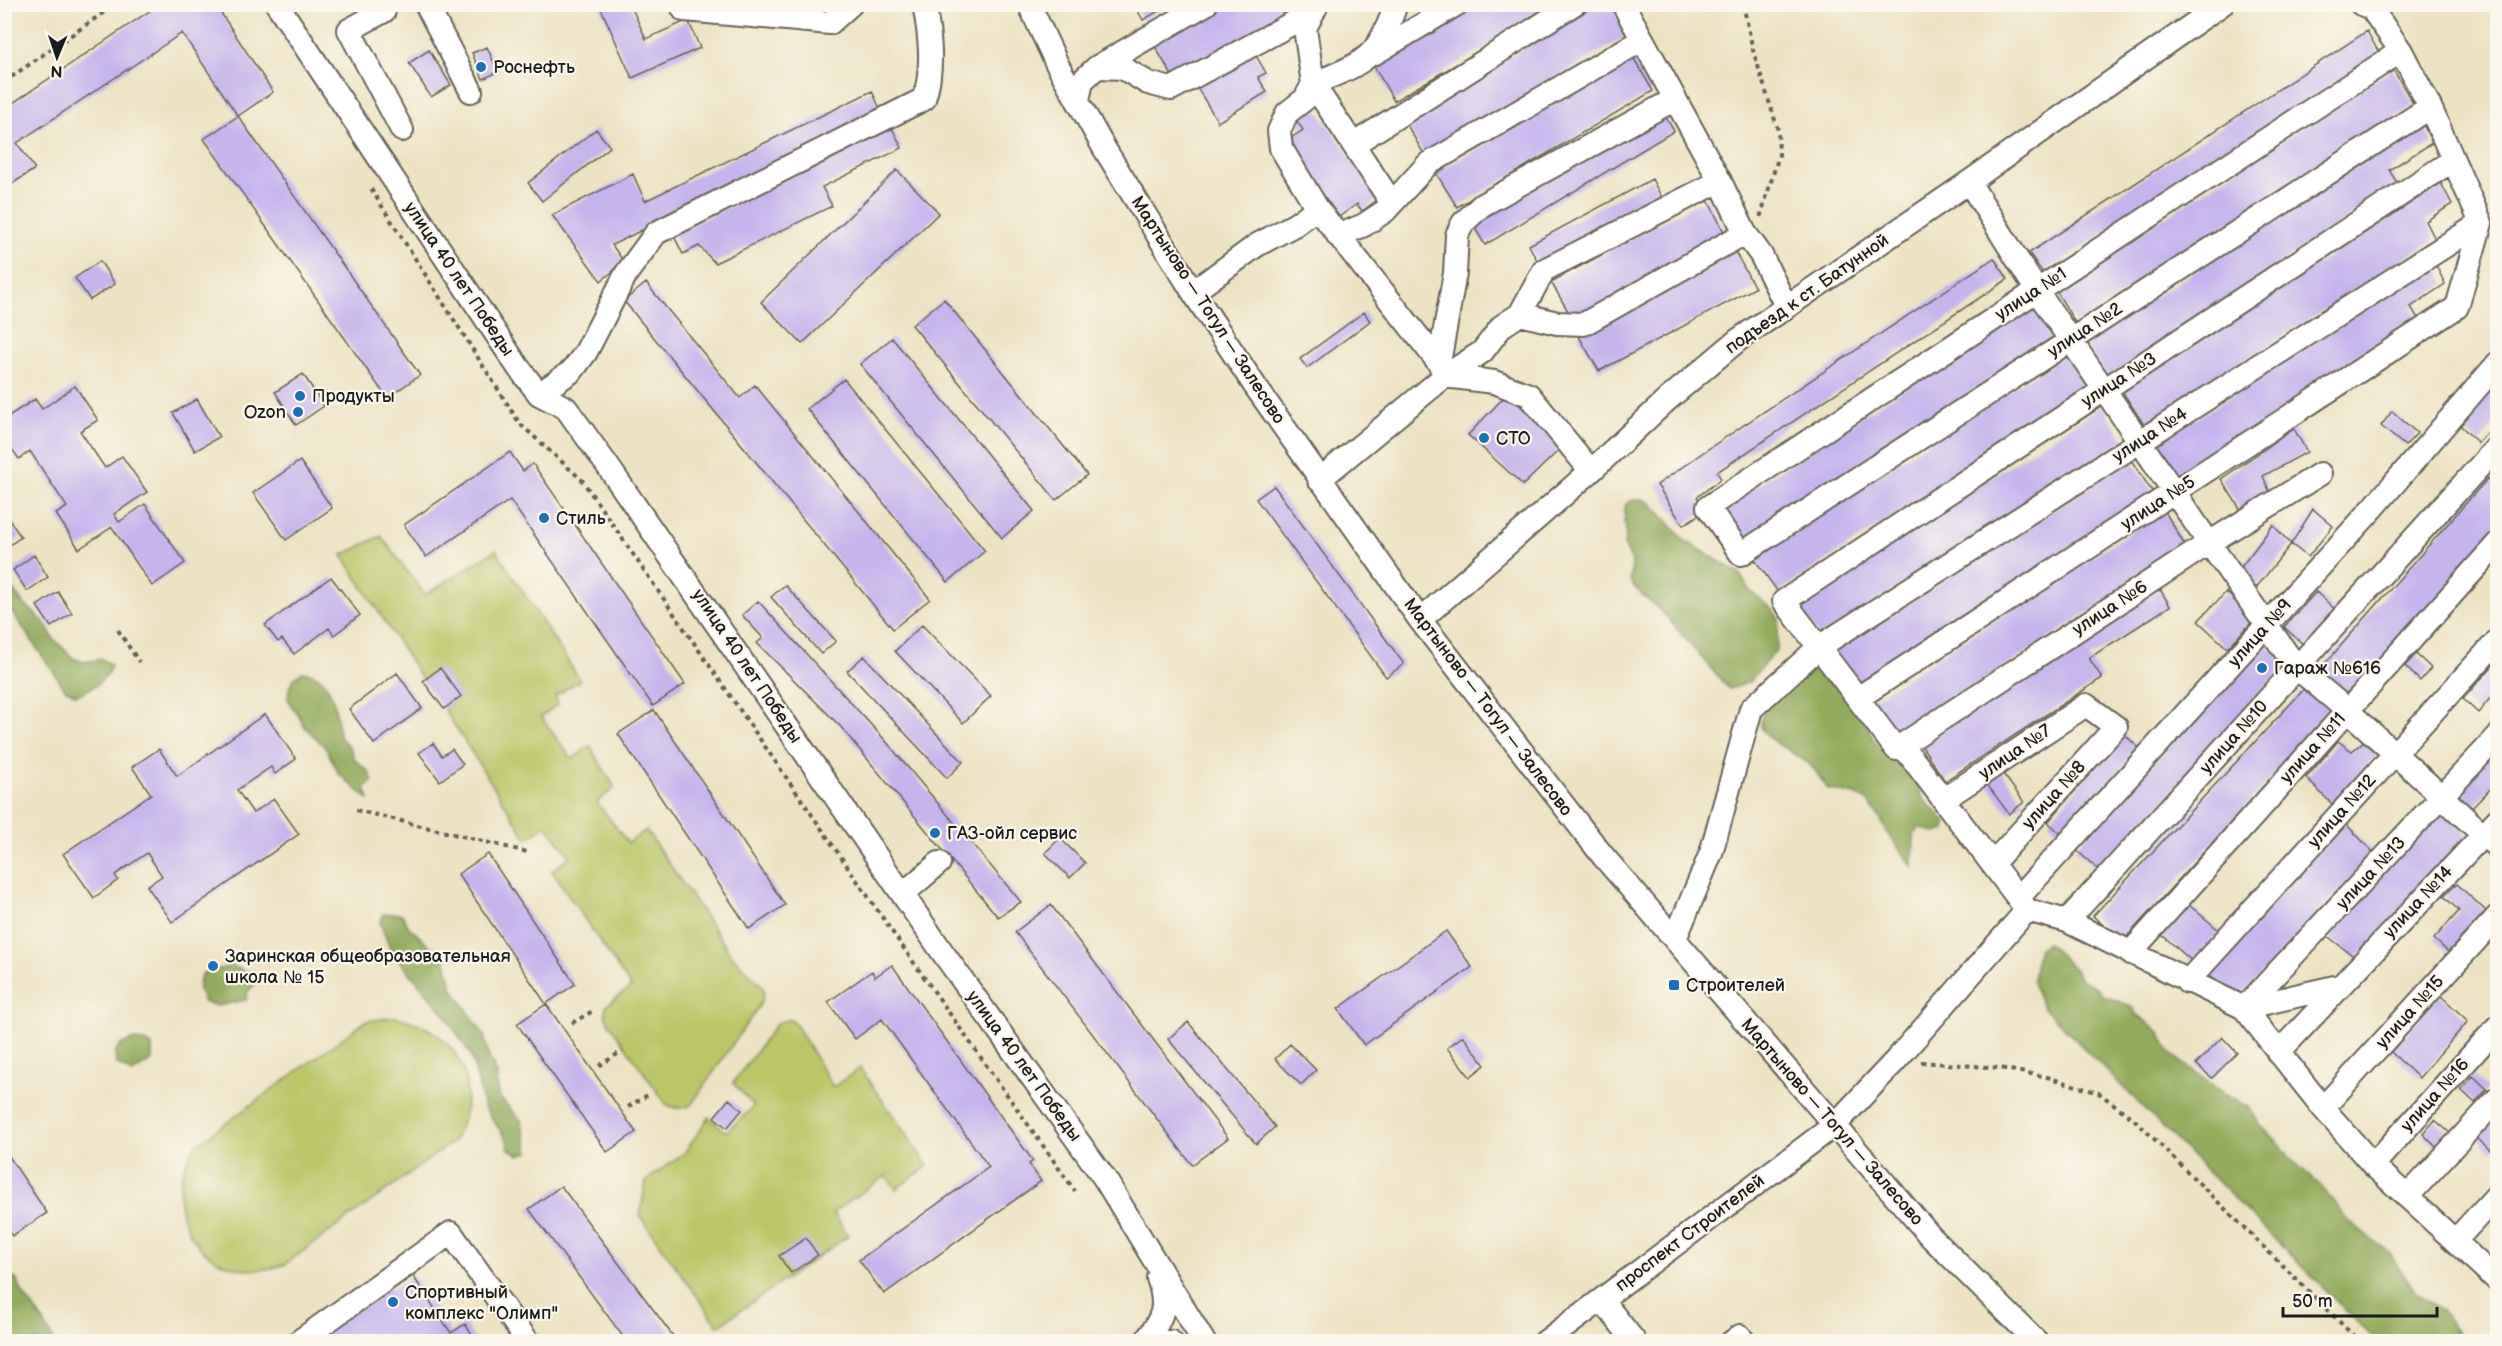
<svg xmlns="http://www.w3.org/2000/svg" width="2502" height="1346" font-family="'Balsamiq Sans',sans-serif">
  <style>
    .green { fill: #bac668; stroke: #6b7142; stroke-width: 1.5 }
    .forest { fill: #93ab5c; stroke: #58643c; stroke-width: 1.5 }
    .building { fill: #c5b4ee }
    .lines { fill: none; stroke-linecap: round; stroke-linejoin: round }
    .minor-casing { stroke: #656256; stroke-width: 26 }
    .path { stroke: #656256; stroke-width: 4; stroke-dasharray: 4.5 4.5; stroke-linecap: butt }
    .minor { stroke: #fff; stroke-width: 22 }
    .poi-dot { fill: #1f6fb2; stroke: #fbf7ec; stroke-width: 2 }
    .labels { text-anchor: middle; dominant-baseline: central; stroke-width: 4.5; stroke-linejoin: round; paint-order: stroke }
    .poi-label { font-size: 18px; fill: #1c1c1c; stroke: #fbf7ec; text-anchor: start }
    .street-label { font-size: 18px; fill: #1c1c1c; stroke: #fbf7ec }
  </style>
  <rect width="100%" height="100%" fill="#fbf7ec"/>
  <filter id="ink" filterUnits="userSpaceOnUse"><feTurbulence type="fractalNoise" baseFrequency=".0167" numOctaves="2"/><feDisplacementMap in="SourceGraphic" scale="12" xChannelSelector="R" yChannelSelector="G"/><feConvolveMatrix kernelMatrix="1 2 1 2 8 2 1 2 1" color-interpolation-filters="sRGB"/></filter>
  <filter id="wash" filterUnits="userSpaceOnUse"><feTurbulence type="fractalNoise" baseFrequency=".008" numOctaves="4" result="noise"/><feDisplacementMap in="SourceGraphic" scale="24" xChannelSelector="R" yChannelSelector="G"/><feGaussianBlur stdDeviation="1.35" result="paint"/><feColorMatrix in="noise" values="0 0 0 0 0 0 0 0 0 0 0 0 0 0 0 0 0 1.4 0 .05"/><feComposite in="paint" operator="in"/></filter>
  <g filter="url(#wash)">
    <rect width="100%" height="100%" fill="#ede3c3"/>
    <path class="green" d="M381,536L425,595L496,550L580,680L555,696L558,704L541,717L572,759L590,746L615,788L597,802L628,843L646,830L733,957L763,987L764,994L761,1003L691,1105C682,1110 675,1109 666,1104L608,1022L605,1014L606,1006L631,987L552,871L570,856L546,825L527,839L444,709L460,696L440,669L423,681L342,555Z
      M396,1017C460,1030 484,1084 454,1141L284,1265C206,1290 151,1212 196,1145L366,1021Z
      M786,1020H792L798,1028L833,1087L860,1068L928,1166L896,1189L886,1176L833,1212L848,1236L718,1326L640,1216L646,1181L684,1153L709,1117L726,1132L754,1106L733,1083L777,1023Z"/>
    <path class="forest" d="M1643,499L1651,503L1684,540L1740,574L1749,590L1772,609L1779,619L1777,649L1749,682L1729,689L1663,613L1637,590L1630,581L1632,562L1624,544C1630,529 1621,520 1626,504L1633,500Z
      M4,577L21,601L44,622L53,638L73,658L83,662L102,659L111,665C107,681 92,689 76,695L65,689L5,602Z
      M1818,665L1826,668L1866,722L1874,740L1881,748L1905,763L1912,772L1923,799L1946,821L1945,830L1936,833L1919,827L1914,835L1913,867L1889,836L1880,818L1868,802L1859,796L1828,789C1822,781 1816,770 1808,763C1797,754 1768,742 1762,729C1752,706 1802,676 1818,665Z
      M302,672C333,673 337,711 339,736L351,749L354,759L369,772L373,781L365,787L369,800L339,774L326,748L303,725L299,715L292,707L288,698L289,688L294,679Z
      M383,914H402L407,925L446,961L452,987L484,1035L488,1055L497,1074L498,1096L521,1120L529,1152L519,1155L509,1149L507,1140L484,1107L471,1055L443,1012L391,951L380,923Z
      M2048,943L2075,970L2080,979L2098,988L2103,996L2132,1006L2136,1014L2159,1031L2172,1055L2230,1098L2248,1106L2259,1123L2280,1144L2291,1159L2321,1186L2348,1220L2390,1254L2416,1292L2441,1310L2459,1336L2467,1341H2376L2044,1008C2028,982 2033,977 2039,948Z
      M232,966L252,974L256,984L248,991L246,1000L217,1006L204,1002C198,991 196,984 203,973Z
      M131,1040L143,1041L152,1046V1060L132,1073L116,1063L115,1052L122,1044Z
      M5,1275L16,1279L24,1295L43,1321L54,1341H5Z"/>
    <g id="blocks">
      <path class="building" d="M160,4H215L273,92L238,116L182,33L17,143L35,169L4,189V109Z
        M599,4H630L646,39L688,20L700,48L632,78Z
        M1134,4H1171L1143,20Z
        M1217,4H1301L1174,79L1153,43Z
        M1473,4H1558L1394,101L1373,64Z
        M1598,4H1610L1628,35L1425,156L1404,120Z
        M2367,31L2379,53L2043,273L2029,253Z
        M487,47L498,72L483,79L472,53Z
        M429,50L451,85L431,97L409,63Z
        M1254,52L1266,73L1258,77L1267,92L1218,122L1196,86Z
        M1633,57L1653,91L1457,207L1436,173Z
        M2393,69L2414,105L2076,324L2055,289Z
        M872,91L881,111L612,245L624,262L601,281L552,215L633,174L645,201Z
        M1314,106L1380,198L1362,211L1357,204L1339,217L1285,142L1303,130L1296,120Z
        M1662,111L1674,131L1485,245L1473,225Z
        M238,116L420,375L387,398L204,139Z
        M2423,124L2432,143L2389,170L2398,184L2108,377L2084,343Z
        M892,128L902,148L822,187L832,206L715,263L699,246L683,254L673,234Z
        M596,129L610,147L542,201L528,183Z
        M897,170L939,213L802,344L761,302Z
        M1652,179L1662,198L1539,264L1529,245Z
        M2441,183L2452,204L2426,221L2435,239L2144,425L2122,391Z
        M1707,198L1726,236L1572,318L1551,282Z
        M1733,248L1755,288L1599,371L1578,335Z
        M1994,258L2008,279L1717,472L1721,479L1697,497L1705,511L1683,525L1657,485L1705,451Z
        M100,261L115,284L90,300L75,278Z
        M2435,263L2445,284L2411,307L2419,320L2178,478L2156,445Z
        M646,283L740,398L755,385L930,599L893,629L624,301Z
        M944,299L1087,475L1056,500L912,325Z
        M2034,303L2055,336L1740,542L1719,511Z
        M1364,312L1370,321L1307,368L1300,359Z
        M892,338L1034,511L1002,538L860,364Z
        M2068,353L2090,387L1778,592L1752,556Z
        M303,374L324,406L296,425L275,392Z
        M2495,378L2498,381V421L2478,443L2458,423Z
        M844,379L985,551L948,582L807,409Z
        M75,386L98,420L80,431L105,468L122,456L147,492L114,514L119,522L145,504L185,563L152,586L112,527L79,549L56,514L67,507L30,451L19,459L4,438V419L35,399L42,409Z
        M1508,393L1561,448L1523,485L1468,435Z
        M197,399L219,437L195,451L173,413Z
        M2102,406L2125,440L1820,637L1796,603Z
        M2392,411L2417,433L2405,446L2381,426Z
        M2294,429L2307,452L2263,476L2271,495L2242,512L2221,479Z
        M510,452L523,471L533,464L685,684L653,706L510,500L426,557L404,525Z
        M2131,460L2154,494L1859,686L1832,653Z
        M300,461L332,508L286,540L253,493Z
        M2488,478L2498,486V529L2346,701L2316,674Z
        M1274,486L1404,664L1386,677L1256,499Z
        M2313,509L2333,526L2308,557L2291,544Z
        M2164,510L2187,549L1896,737L1869,702Z
        M8,518L21,537L4,549V520Z
        M2273,525L2291,544L2256,588L2238,571Z
        M34,555L48,577L27,591L13,570Z
        M331,577L360,615L334,635L329,628L294,654L282,639L278,642L265,625Z
        M785,585L836,641L821,654L771,597Z
        M2160,589L2170,606L2089,658L2102,678L1945,781L1921,745Z
        M58,592L72,613L51,627L37,606Z
        M2226,592L2254,620L2227,648L2198,621Z
        M2316,592L2338,612L2306,647L2284,627Z
        M758,601L884,739L1021,902L998,917L840,726L757,643L763,638L742,615Z
        M922,625L991,696L963,723L895,651Z
        M2264,643L2287,664L2100,871L2075,849Z
        M2416,654L2431,668L2420,681L2405,666Z
        M864,656L963,762L947,778L847,671Z
        M2498,660V703L2491,697L2478,713L2463,699Z
        M440,668L461,696L444,709L423,681Z
        M397,673L422,708L374,744L349,709Z
        M2306,687L2334,709L2122,942L2093,916Z
        M654,710L785,905L749,929L618,734Z
        M265,714L296,759L275,774L271,767L237,790L253,813L274,799L299,834L172,922L147,886L162,876L147,853L115,875L118,880L94,898L63,854L151,794L132,767L159,749L177,776Z
        M2124,734L2140,749L2061,834L2048,822Z
        M2365,740L2378,754L2333,805L2306,778L2338,741L2352,751Z
        M433,743L442,756L452,749L463,764L440,781L419,753Z
        M2498,747V781L2472,808L2456,793Z
        M2001,771L2024,802L2009,814L1986,783Z
        M2440,810L2469,838L2356,958L2326,935Z
        M2345,823L2374,853L2238,998L2208,974Z
        M1060,838L1085,863L1070,878L1045,853Z
        M488,854L575,984L546,1004L636,1132L607,1152L517,1024L546,1004L458,874Z
        M2457,884L2486,911L2448,952L2434,939L2459,911L2444,896Z
        M1051,905L1228,1138L1192,1165L1015,932Z
        M2189,905L2220,931L2192,961L2162,935Z
        M1446,931L1472,967L1364,1045L1338,1009Z
        M892,965L1033,1161L1029,1164L1041,1181L884,1294L859,1260L989,1167L882,1019L855,1039L828,1002L872,971L875,977Z
        M2440,995L2468,1021L2419,1078L2391,1052Z
        M1188,1022L1275,1127L1256,1144L1168,1039Z
        M1463,1036L1485,1065L1470,1077L1447,1048Z
        M2222,1037L2237,1053L2212,1078L2196,1064Z
        M1290,1044L1316,1070L1301,1085L1275,1059Z
        M2473,1076L2487,1089L2475,1103L2461,1090Z
        M729,1099L742,1110L727,1128L714,1117Z
        M2498,1113V1144L2491,1151L2476,1137Z
        M2435,1120L2450,1133L2437,1148L2423,1134Z
        M4,1149L47,1213L12,1236L4,1224Z
        M561,1186L673,1336L666,1342H627L529,1209Z
        M806,1238L818,1255L791,1273L779,1256Z
        M413,1276L451,1333L465,1324L477,1342H328L324,1336L386,1281L392,1290Z"/>
    </g>
  </g>
  <g filter="url(#ink)">
    <use href="#blocks" fill-opacity="0" stroke="#656256" stroke-width="1.5"/>
    <g class="lines">
      <defs>
        <path id="minor" d="M277,4L518,367L539,394L566,408L607,465L943,953L1105,1179L1204,1342
          M426,4L471,91
          M681,4L684,10L830,23L851,4
          M1029,4L1057,64L1104,148L1193,292L1255,386L1420,620L1603,856L1931,1237L2037,1342
          M1623,4L1720,181L1745,233L1761,255L1786,306
          M1316,7L1305,28L1313,84L1305,99L1287,113L1279,131L1281,148L1317,208
          M384,11L349,30L402,130
          M2401,51L1708,507L1741,554L2430,107
          M1375,53L1457,4
          M1097,67L1123,68L1148,83L1171,89L1313,12
          M1078,100L1082,81L1097,67L1206,4
          M1354,144L1574,4
          M1969,182L2037,291L2209,543L2297,668L2347,710L2498,848
          M1392,203L1313,84C1364,62 1377,61 1396,4
          M1338,236L1364,225L1385,211L1428,164L1642,40
          M1193,292L1257,245L1296,224L1317,208L1439,363L1445,376L1319,480
          M1520,314L1557,323L1584,324L1745,233
          M1439,363L1455,273L1457,235L1463,223L1482,205L1675,99
          M1445,376L1482,352L1502,326L1520,314L1544,270L1720,181
          M1445,376L1494,382L1529,395L1591,471
          M539,394L572,371L586,352L626,274L656,233L924,99C934,68 930,36 924,4
          M1420,620L1591,471L1668,399L1738,340L1969,182L2222,4
          M1858,698L2457,307L2481,223L2430,107L2401,51L2371,8L2361,4
          M1902,745L2209,543L2320,474
          M1944,799L2086,705L2116,727L1992,864
          M903,894L939,863
          M2018,898L2374,507L2498,363
          M2027,910L1902,745L1896,749L1784,601L2453,160
          M2067,921L2498,446
          M1675,939L1711,853L1751,709L1819,647L2481,223
          M2130,953L2498,543
          M2187,982L2498,640
          M2244,1008L2498,736
          M2244,1008L2339,986
          M2278,1053L2498,819
          M2323,1108L2498,916
          M2373,1165L2498,1026
          M2407,1197L2498,1098
          M2455,1241L2498,1194
          M1602,1300L1635,1342
          M298,1342L451,1233L528,1342
          M1145,1342C1163,1318 1168,1307 1158,1278
          M1167,1342H1171
          M1545,1342L1836,1124L1896,1060L2027,910L2067,921L2244,1008L2323,1108L2373,1165L2498,1281
          M1732,1342L1740,1336L1744,1342"/>
      </defs>
      <use href="#minor" class="minor-casing"/>
      <path class="path" d="M1743,4L1753,50L1778,130L1779,155L1760,218
        M4,82L116,4
        M371,189L520,424L582,480L902,946L1075,1191
        M118,630L139,662
        M356,810L527,852
        M572,1023L593,1011
        M1921,1062L2000,1068L2047,1077L2099,1093L2136,1121L2360,1342
        M599,1066L622,1051
        M628,1107L651,1093"/>
      <use href="#minor" class="minor"/>
    </g>
  </g>
  <g class="poi-dot">
    <circle cx="481" cy="67" r="6"/>
    <circle cx="300" cy="396" r="6"/>
    <circle cx="298" cy="412" r="6"/>
    <circle cx="1484" cy="438" r="6"/>
    <circle cx="544" cy="518" r="6"/>
    <circle cx="2262" cy="668" r="6"/>
    <circle cx="935" cy="833" r="6"/>
    <circle cx="213" cy="966" r="6"/>
    <rect x="1668" y="979" width="12" height="12" rx="3"/>
    <circle cx="393" cy="1302" r="6"/>
  </g>
  <g class="labels">
    <g class="poi-label">
      <text x="493" y="67">Роснефть</text>
      <text x="312" y="396">Продукты</text>
      <text x="286" y="412" text-anchor="end">Ozon</text>
      <text x="1496" y="438">СТО</text>
      <text x="556" y="518">Стиль</text>
      <text x="2274" y="668">Гараж №616</text>
      <text x="947" y="833">ГАЗ-ойл сервис</text>
      <text x="225" y="956">Заринская общеобразовательная<tspan x="225" dy="21">школа № 15</tspan></text>
      <text x="1686" y="985">Строителей</text>
      <text x="405" y="1292">Спортивный<tspan x="405" dy="21">комплекс "Олимп"</tspan></text>
    </g>
    <g class="street-label">
      <text transform="translate(459 279) rotate(56)">улица 40 лет Победы</text>
      <text transform="translate(1807 294) rotate(-35)">подъезд к ст. Батунной</text>
      <text transform="translate(2031 294) rotate(-33)">улица №1</text>
      <text transform="translate(1208 310) rotate(57)">Мартыново — Тогул — Залесово</text>
      <text transform="translate(2085 330) rotate(-33)">улица №2</text>
      <text transform="translate(2119 380) rotate(-33)">улица №3</text>
      <text transform="translate(2150 435) rotate(-33)">улица №4</text>
      <text transform="translate(2158 503) rotate(-33)">улица №5</text>
      <text transform="translate(2110 608) rotate(-33)">улица №6</text>
      <text transform="translate(2260 633) rotate(-48)">улица №9</text>
      <text transform="translate(747 666) rotate(56)">улица 40 лет Победы</text>
      <text transform="translate(1488 707) rotate(53)">Мартыново — Тогул — Залесово</text>
      <text transform="translate(2234 737) rotate(-48)">улица №10</text>
      <text transform="translate(2313 748) rotate(-48)">улица №11</text>
      <text transform="translate(2015 752) rotate(-34)">улица №7</text>
      <text transform="translate(2054 795) rotate(-48)">улица №8</text>
      <text transform="translate(2342 811) rotate(-48)">улица №12</text>
      <text transform="translate(2371 873) rotate(-47)">улица №13</text>
      <text transform="translate(2418 902) rotate(-47)">улица №14</text>
      <text transform="translate(2410 1012) rotate(-48)">улица №15</text>
      <text transform="translate(1024 1066) rotate(54)">улица 40 лет Победы</text>
      <text transform="translate(2435 1095) rotate(-48)">улица №16</text>
      <text transform="translate(1832 1122) rotate(49)">Мартыново — Тогул — Залесово</text>
      <text transform="translate(1690 1233) rotate(-37)">проспект Строителей</text>
    </g>
  </g>
  <rect width="2502" height="1346" fill="none" stroke="#fbf7ec" stroke-width="24"/>
  <g transform="translate(57 57) rotate(182)" stroke="#fbf7ec" stroke-width="4.5" paint-order="stroke">
  <path d="M0-4.5L10 22L0 15L-10 22Z" fill="#1c1c1c"/>
  <text y="-9" font-size="16" font-weight="bold" text-anchor="middle" fill="#1c1c1c">N</text>
  </g>
  <path d="M2283 1307v9h154v-9" fill="none" stroke="#1c1c1c" stroke-width="3"/>
  <text x="2292" y="1307" font-size="18" fill="#1c1c1c" stroke="#fbf7ec" stroke-width="4.5" paint-order="stroke">50 m</text>
</svg>
